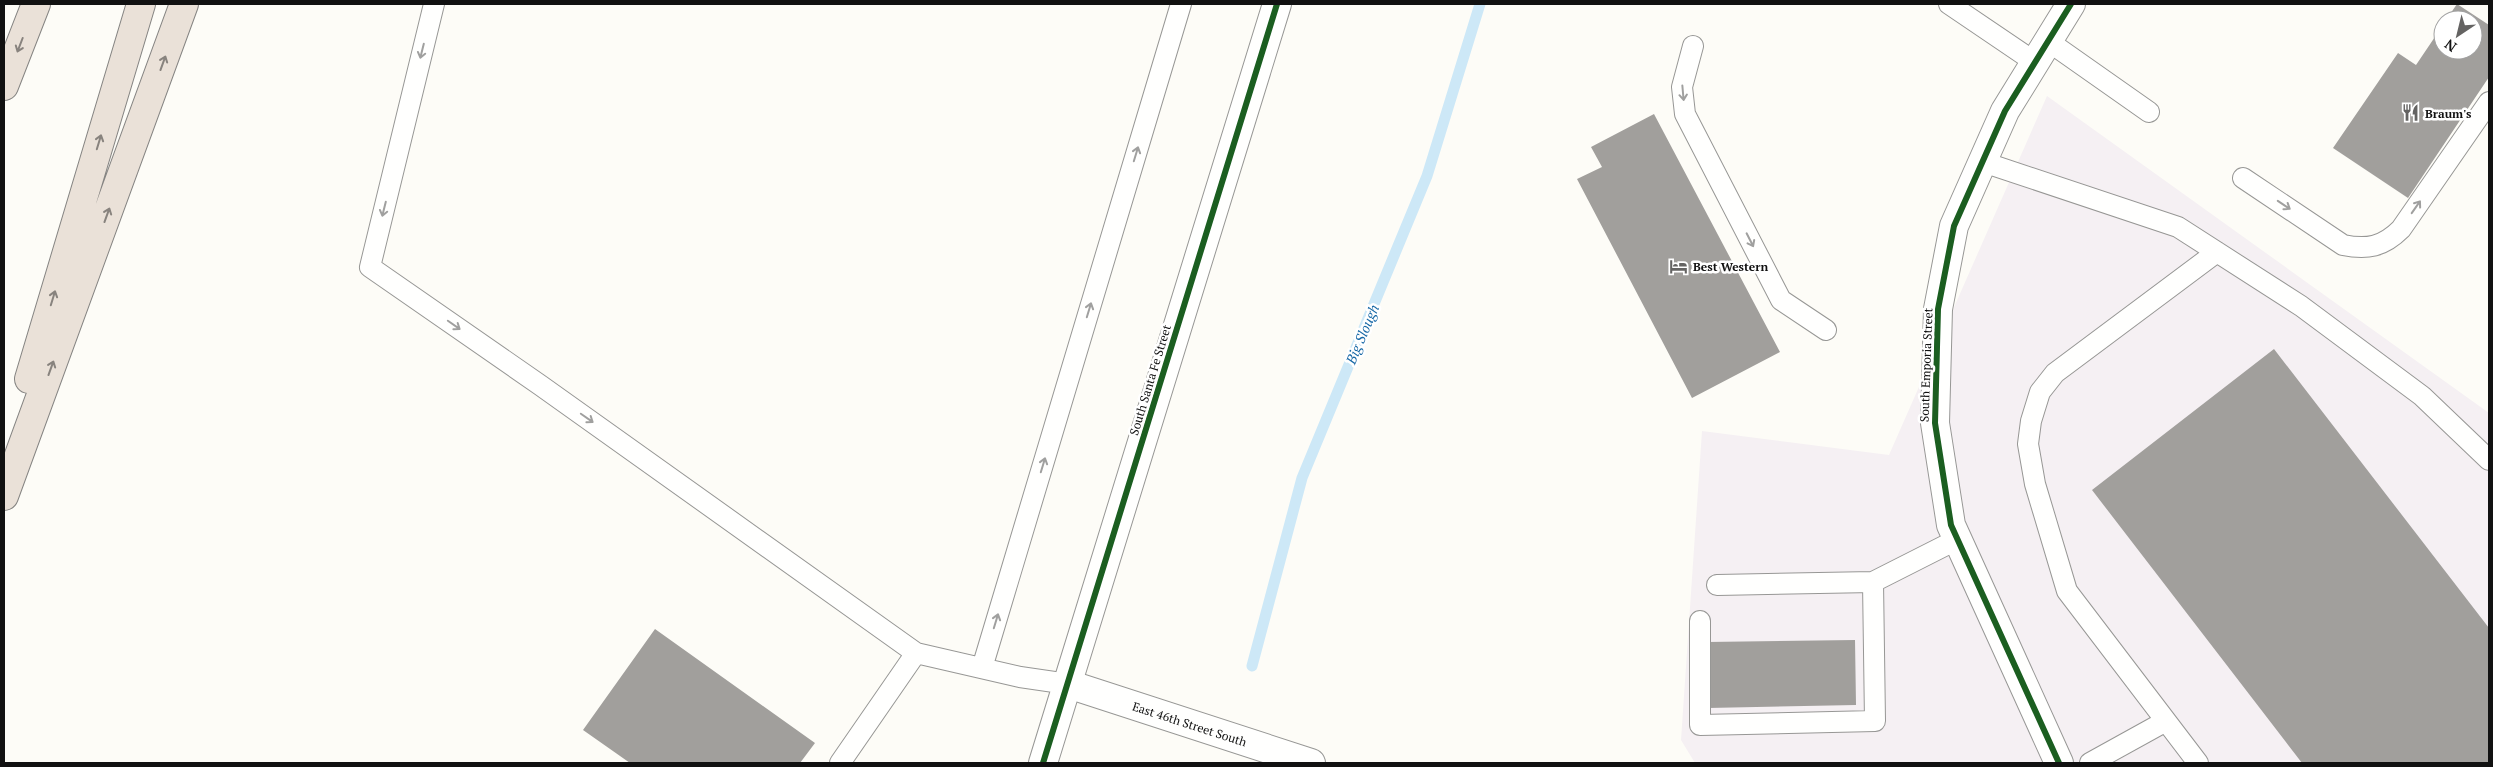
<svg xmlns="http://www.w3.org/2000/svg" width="2493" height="767" font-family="'PT Serif',serif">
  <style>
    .industrial { fill: #f5f0f3 }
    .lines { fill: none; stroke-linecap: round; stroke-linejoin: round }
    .stream { stroke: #cde8f7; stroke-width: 11 }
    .building { fill: #a19f9c }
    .service-casing { stroke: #979795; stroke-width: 22 }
    .minor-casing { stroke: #979795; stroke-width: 30 }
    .motorway-casing { stroke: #858482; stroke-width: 30 }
    .service { stroke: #fffffe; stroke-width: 20 }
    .minor { stroke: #fffffe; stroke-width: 28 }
    .motorway { stroke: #eae1d8; stroke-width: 28 }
    .cycleway-casing { stroke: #fff; stroke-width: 9 }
    .cycleway { stroke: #1b5e20; stroke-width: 6 }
    .oneway { stroke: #88837e }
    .oneway2 { stroke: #a0a09f }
    .labels { text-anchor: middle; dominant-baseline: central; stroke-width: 5; stroke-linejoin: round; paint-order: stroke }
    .poi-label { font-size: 12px; font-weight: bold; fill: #111; stroke: #fff; text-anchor: start }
    .street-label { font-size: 12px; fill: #111; stroke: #fff }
    .water-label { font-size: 14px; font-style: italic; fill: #1768a6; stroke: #fff }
  </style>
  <rect width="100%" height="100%" fill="#fdfcf7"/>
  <path class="industrial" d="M2047,96L2489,413V763H1695L1681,740L1702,431L1889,455Z"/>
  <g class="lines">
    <path class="stream" d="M1252,666L1302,478L1427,176L1480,4"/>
  </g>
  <path class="building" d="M2457,4L2489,25V77L2408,198L2333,148L2398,53L2416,65L2443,25V50H2473V20H2446Z
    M1654,114L1780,352L1692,398L1577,179L1602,167L1591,147Z
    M2274,349L2489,628V763H2302L2092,490Z
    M655,629L815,743L800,763H630L583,730Z
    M1855,640L1856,705L1708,708L1707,642Z"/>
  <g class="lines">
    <defs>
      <path id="service" d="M434,4L370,267L540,385L916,653
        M1949,4L2036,63
        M2048,41L2149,112
        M1693,46L1682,87L1685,114L1781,300L1826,330
        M1983,162L2178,227L2301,306L2422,396L2489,460
        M2243,178L2343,245C2367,250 2383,247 2401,229L2489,102
        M1717,585L1873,582L1958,539
        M1700,621V725L1875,721L1873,582
        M982,668L1181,4
        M840,763L916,653L1020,677L1068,684
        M2090,763L2166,721
        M2198,763L2067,591L2035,484L2028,444L2031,421L2040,392L2055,373L2217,252"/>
      <g id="minor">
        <path id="s1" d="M1068,684L1311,763"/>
        <path d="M1043,763L1277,4"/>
        <path d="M2059,763L1951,525L1935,423L1938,309L1954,226L2005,111L2071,4"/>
      </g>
      <path id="motorway" d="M4,86L36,4
        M29,379L141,4
        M4,496L184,4"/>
    </defs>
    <use href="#service" class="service-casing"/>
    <use href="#minor" class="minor-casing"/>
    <use href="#motorway" class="motorway-casing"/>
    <use href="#service" class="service"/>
    <use href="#minor" class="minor"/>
    <use href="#motorway" class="motorway"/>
    <defs>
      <path id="cycleway" d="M1043,763L1277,4
        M2059,763L1951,525L1935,423L1938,309L1954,226L2005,111L2071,4"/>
    </defs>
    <use href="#cycleway" class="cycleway-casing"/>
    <use href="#cycleway" class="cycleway"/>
  </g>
  <defs><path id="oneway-shaft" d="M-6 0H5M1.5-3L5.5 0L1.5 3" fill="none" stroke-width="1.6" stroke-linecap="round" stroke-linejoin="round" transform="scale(1.25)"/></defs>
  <g class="oneway">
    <use href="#oneway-shaft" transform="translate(20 45) rotate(111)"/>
    <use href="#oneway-shaft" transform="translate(163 63) rotate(-70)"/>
    <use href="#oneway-shaft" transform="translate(99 142) rotate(-73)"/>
    <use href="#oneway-shaft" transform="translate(107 215) rotate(-70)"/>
    <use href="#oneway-shaft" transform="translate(53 298) rotate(-73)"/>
    <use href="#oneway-shaft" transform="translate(51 368) rotate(-70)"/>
  </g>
  <g class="oneway2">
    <use href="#oneway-shaft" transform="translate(422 51) rotate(104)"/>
    <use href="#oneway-shaft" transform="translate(1683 93) rotate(85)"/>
    <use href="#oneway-shaft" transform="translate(1136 154) rotate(-73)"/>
    <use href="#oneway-shaft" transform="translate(2284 205) rotate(34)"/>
    <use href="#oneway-shaft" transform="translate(2416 207) rotate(-55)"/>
    <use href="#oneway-shaft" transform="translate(384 209) rotate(104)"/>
    <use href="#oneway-shaft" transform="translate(1750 240) rotate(63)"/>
    <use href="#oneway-shaft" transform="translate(1089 310) rotate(-73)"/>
    <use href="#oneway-shaft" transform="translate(454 325) rotate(35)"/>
    <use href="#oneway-shaft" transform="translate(587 418) rotate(35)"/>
    <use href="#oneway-shaft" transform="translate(1043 465) rotate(-73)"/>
    <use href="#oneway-shaft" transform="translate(996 621) rotate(-73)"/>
  </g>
  <defs>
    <symbol id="restaurant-bare" viewBox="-9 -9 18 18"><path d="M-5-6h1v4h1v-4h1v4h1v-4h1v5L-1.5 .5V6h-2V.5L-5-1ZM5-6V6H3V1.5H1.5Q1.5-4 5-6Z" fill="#646362" stroke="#fff" stroke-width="2.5" paint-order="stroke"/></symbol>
    <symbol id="hotel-bare" viewBox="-9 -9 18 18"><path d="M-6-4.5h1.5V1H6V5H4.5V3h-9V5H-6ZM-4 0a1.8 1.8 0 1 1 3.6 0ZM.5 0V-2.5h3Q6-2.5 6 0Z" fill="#646362" stroke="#fff" stroke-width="2.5" paint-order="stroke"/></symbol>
  </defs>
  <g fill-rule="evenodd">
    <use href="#restaurant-bare" x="2398" y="100" width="25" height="25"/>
    <use href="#hotel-bare" x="1666" y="254" width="25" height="25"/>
  </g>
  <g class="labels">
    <g class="poi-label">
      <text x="2425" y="113">Braum's</text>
      <text x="1693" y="266">Best Western</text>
    </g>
    <g class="street-label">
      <text transform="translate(1926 365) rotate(-88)">South Emporia Street</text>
      <text transform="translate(1150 380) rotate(-73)">South Santa Fe Street</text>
      <text stroke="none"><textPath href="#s1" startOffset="128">East 46th Street South</textPath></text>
    </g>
    <g class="water-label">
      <text transform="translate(1362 334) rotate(-67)">Big Slough</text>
    </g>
  </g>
  <rect width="2493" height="767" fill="none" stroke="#111111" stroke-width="10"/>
  <g transform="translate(2458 35) rotate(215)"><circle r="24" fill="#ffffff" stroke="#a0a0a0"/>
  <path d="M0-4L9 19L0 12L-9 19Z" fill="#646362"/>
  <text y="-8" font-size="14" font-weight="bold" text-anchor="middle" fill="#111111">N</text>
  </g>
</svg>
